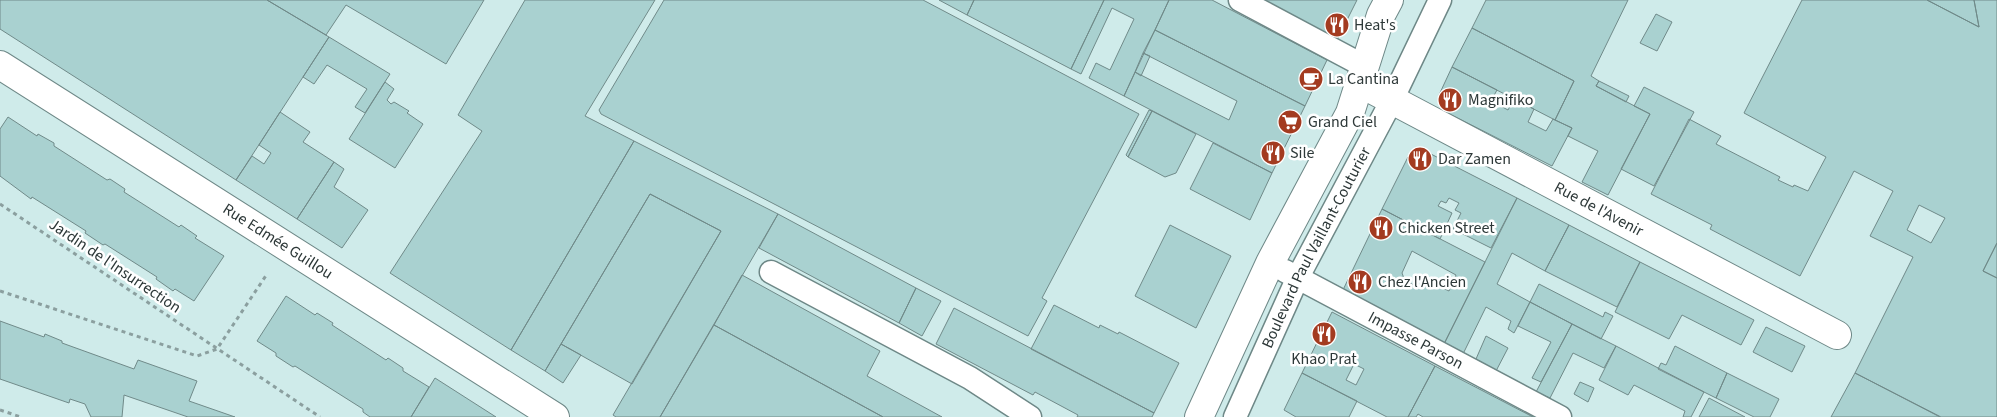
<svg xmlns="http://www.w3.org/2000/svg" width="1997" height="417" font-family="'Source Sans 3',sans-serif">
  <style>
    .building { fill: #a9d1d0; stroke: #708a89; fill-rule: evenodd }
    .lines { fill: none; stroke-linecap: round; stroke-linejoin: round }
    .lane-casing { stroke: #6e8887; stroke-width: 25 }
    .street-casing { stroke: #6e8887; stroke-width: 30 }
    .primary-casing { stroke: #6e8887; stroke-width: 30 }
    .path { stroke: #8b9f9f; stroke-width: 3; stroke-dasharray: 4 4; stroke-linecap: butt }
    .lane { stroke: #fff; stroke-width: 22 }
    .street { stroke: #fff; stroke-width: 28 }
    .primary { stroke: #fff; stroke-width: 28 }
    .labels { text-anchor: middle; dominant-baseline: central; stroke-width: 5; stroke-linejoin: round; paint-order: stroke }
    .poi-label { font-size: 16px; fill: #2d3838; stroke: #fff; text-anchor: start }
    .street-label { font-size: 16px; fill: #2d3838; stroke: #fff }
  </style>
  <rect width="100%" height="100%" fill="#cfebea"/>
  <path class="building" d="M0,0H267L329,37L236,180L0,29Z
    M267,0H484L446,64L346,5L326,35Z
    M525,0H655L585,116L634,141L511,350L390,273L482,131L458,115Z
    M664,0H923L1139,114L1042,298L1047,301L1028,336L601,114L599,110Z
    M939,0H974L967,15Z
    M974,0H1104L1071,69L967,15Z
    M1104,0H1169L1124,96L1089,78L1096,63L1110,70L1134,19L1112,8L1081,74L1071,69Z
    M1169,0H1212L1327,60L1305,106L1155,30Z
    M1266,0H1357L1337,40L1265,2Z
    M1486,0H1628L1591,76L1599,81L1596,86L1650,114L1608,195L1582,182L1598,151L1568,136L1572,128L1555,120L1574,81L1472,28Z
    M1802,0H1927L1979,27L1974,0H1997V243L1983,271L1997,278V417H1941L1855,373L1913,257L1870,236L1893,191L1854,171L1800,276L1710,229L1712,225L1651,194L1689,119L1721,136L1716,144L1780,177L1778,180L1793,187L1794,185L1808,191L1826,157L1744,113ZM1919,205L1945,218L1931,243L1907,230Z
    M1927,0H1974L1979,27Z
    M1656,14L1672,22L1657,51L1640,43Z
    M1472,28L1574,81L1555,120L1452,67Z
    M1155,30L1305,106L1272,173L1124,96L1135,72L1229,120L1237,101L1143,53Z
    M329,37L390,74L365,113L355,107L367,89L327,65L314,84L303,77Z
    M1143,53L1150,56L1141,76L1135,72Z
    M1452,67L1497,90L1491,101L1508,110L1514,99L1534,109L1528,122L1546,131L1553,119L1572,128L1552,166L1444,111L1439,95Z
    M1599,81L1629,96L1626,102L1596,86Z
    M385,82L394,89L387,100L391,104L394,102L409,111L407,113L423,124L395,168L349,139Z
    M1644,87L1694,112L1654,186L1621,169L1650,114L1634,106Z
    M1149,110L1152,111L1128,157L1126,155Z
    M1152,111L1196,134L1176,173L1165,177L1128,157Z
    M280,112L310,132L303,142L334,162L297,219L236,180L252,156L264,164L271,153L259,145Z
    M8,117L37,136L38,134L54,143V146L107,180L110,179L125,189L124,192L179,227L181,225L197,236L195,238L224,256L194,301L175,289L173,291L156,279L157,277L105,244L103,245L85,233L86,231L32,197L31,199L0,176V129Z
    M634,141L778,214L660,417H616L613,415L721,231L650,194L545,371L511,350Z
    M1213,143L1272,173L1250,220L1190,189Z
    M1425,151L1517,198L1491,248L1453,229L1461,213L1455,210L1459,203L1449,198L1446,203L1441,201L1438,206L1452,213L1440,239L1382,209L1408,157Z
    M334,162L344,169L334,187L368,210L342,248L297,219Z
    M650,194L721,231L632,384L561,344Z
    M1517,198L1569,225L1545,271L1512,253L1497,284L1530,302L1514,333L1508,329L1511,321L1486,307L1463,354L1444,344Z
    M1382,209L1485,262L1444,344L1342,292ZM1412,251L1456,275L1449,291L1424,279L1419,287L1405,281L1402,273Z
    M778,214L916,288L899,323L759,248Z
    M1170,225L1231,256L1196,328L1135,296Z
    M1569,225L1640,262L1617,307L1545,271Z
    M1997,243V278L1983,271Z
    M1640,262L1754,320L1741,345L1682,315L1669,339L1615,312Z
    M742,275L880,351L867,376L942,417H883L714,325Z
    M1539,284L1603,317L1605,312L1613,316L1601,339L1530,302Z
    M916,288L941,301L922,336L899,323Z
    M286,296L315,315L317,313L333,323L332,325L386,360L388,358L403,368V371L429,387L411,417H370L363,412V409L295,366L293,367L276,356V353L257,341Z
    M1530,302L1572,324L1541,382L1532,378L1551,342L1518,326Z
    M1054,305L1099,328L1100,325L1118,334L1119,332L1179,363L1154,413L1031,349Z
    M954,308L1154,413L1152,417H1077L1078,415L1035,392L1033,395L936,344Z
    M1332,312L1435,366L1408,417H1387L1302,373ZM1354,364L1364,369L1356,385L1346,380Z
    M0,321L44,337L45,334L62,341V343L134,369L138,360L197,381L189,401L235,417H188L124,395L122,417H91L85,404L70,399L69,403L0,379Z
    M1572,324L1616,346L1604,368L1573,353L1550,398L1536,392Z
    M714,325L883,417H660Z
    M1766,327L1805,346L1792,372L1753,352Z
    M1486,336L1508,348L1496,371L1476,359Z
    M561,344L581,355L563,383L545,371Z
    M1616,346L1704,392L1691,417H1683L1685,411L1634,385L1628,395L1599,380Z
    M1675,346L1727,373L1716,398L1658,369L1661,363L1666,365Z
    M1435,366L1533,417H1423L1418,414L1416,417H1408Z
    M1302,373L1357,401L1349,417H1296L1284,410Z
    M1727,373L1779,399L1770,417H1754L1716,398Z
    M1855,373L1940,417H1831Z
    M435,378L496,417H411Z
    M1580,382L1594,388L1588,402L1574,394Z
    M1709,398L1745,417H1699Z"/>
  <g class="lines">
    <defs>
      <g id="lane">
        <path d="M1240,0L1364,66"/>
        <path id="s1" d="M1285,271L1560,417"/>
        <path d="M771,272L970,378L1030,417"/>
        <path id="s2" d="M1235,417L1298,277L1392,100L1440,0"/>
      </g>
      <g id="street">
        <path id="s3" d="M0,65L555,417"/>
        <path id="s4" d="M1360,83L1837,335"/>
      </g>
      <path id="primary" d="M1199,417L1270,263L1350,113L1381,15L1389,0"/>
    </defs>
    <use href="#lane" class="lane-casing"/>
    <use href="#street" class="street-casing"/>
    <use href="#primary" class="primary-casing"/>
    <path class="path" d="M0,204L320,417
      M0,291L197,356L217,349L267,274
      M0,410L21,417"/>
    <use href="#lane" class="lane"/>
    <use href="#street" class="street"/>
    <use href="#primary" class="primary"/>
  </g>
  <defs>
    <symbol id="restaurant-disc" viewBox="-11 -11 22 22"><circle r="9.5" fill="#a33b20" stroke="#fff"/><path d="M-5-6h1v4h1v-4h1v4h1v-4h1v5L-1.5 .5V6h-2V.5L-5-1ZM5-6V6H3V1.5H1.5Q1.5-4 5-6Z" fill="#fff"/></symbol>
    <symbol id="cafe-disc" viewBox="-11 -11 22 22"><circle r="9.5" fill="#a33b20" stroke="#fff"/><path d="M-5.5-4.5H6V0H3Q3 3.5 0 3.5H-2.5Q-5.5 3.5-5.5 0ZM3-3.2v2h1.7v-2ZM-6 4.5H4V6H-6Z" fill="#fff"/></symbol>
    <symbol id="supermarket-disc" viewBox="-11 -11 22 22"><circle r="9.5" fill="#a33b20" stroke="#fff"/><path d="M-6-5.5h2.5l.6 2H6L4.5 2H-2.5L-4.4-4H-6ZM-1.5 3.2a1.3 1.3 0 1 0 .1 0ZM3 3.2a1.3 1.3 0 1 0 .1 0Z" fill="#fff"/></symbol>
  </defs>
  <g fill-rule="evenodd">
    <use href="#restaurant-disc" x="1323" y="11" width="28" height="28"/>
    <use href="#cafe-disc" x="1297" y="65" width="28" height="28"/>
    <use href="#restaurant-disc" x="1436" y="86" width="28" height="28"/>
    <use href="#supermarket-disc" x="1276" y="108" width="28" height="28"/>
    <use href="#restaurant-disc" x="1259" y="139" width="28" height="28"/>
    <use href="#restaurant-disc" x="1406" y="145" width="28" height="28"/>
    <use href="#restaurant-disc" x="1367" y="214" width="28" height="28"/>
    <use href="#restaurant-disc" x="1346" y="268" width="28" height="28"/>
    <use href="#restaurant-disc" x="1310" y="320" width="28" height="28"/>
  </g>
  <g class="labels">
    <g class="poi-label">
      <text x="1354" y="25">Heat's</text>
      <text x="1328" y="79">La Cantina</text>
      <text x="1468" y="100">Magnifiko</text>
      <text x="1308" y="122">Grand Ciel</text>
      <text x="1290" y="153">Sile</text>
      <text x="1438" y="159">Dar Zamen</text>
      <text x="1398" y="228">Chicken Street</text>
      <text x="1378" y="282">Chez l'Ancien</text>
      <text x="1324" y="359" text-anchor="middle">Khao Prat</text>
    </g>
    <g class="street-label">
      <text stroke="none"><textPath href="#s4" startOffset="270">Rue de l'Avenir</textPath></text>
      <text stroke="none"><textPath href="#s3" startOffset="329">Rue Edmée Guillou</textPath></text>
      <text stroke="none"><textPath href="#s2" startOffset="188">Boulevard Paul Vaillant-Couturier</textPath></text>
      <text transform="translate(115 266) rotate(34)">Jardin de l'Insurrection</text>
      <text stroke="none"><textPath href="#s1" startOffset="148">Impasse Parson</textPath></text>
    </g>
  </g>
</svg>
